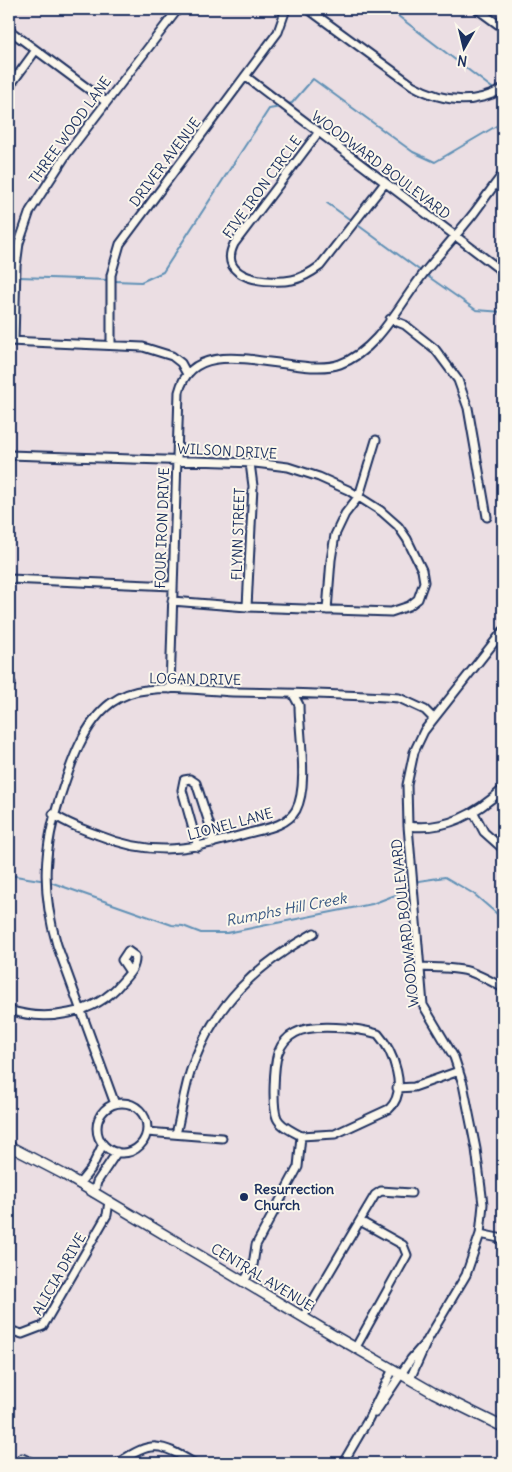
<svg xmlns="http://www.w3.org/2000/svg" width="512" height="1472" font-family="Delius,sans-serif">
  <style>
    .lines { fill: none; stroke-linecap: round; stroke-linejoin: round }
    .stream { stroke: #6191b6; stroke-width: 2 }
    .minor-casing { stroke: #1b2f5e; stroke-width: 11 }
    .tertiary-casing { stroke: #1b2f5e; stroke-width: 12 }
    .minor { stroke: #fbf7ec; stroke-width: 7 }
    .tertiary { stroke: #fbf7ec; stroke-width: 9 }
    .poi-dot { fill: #1b2f5e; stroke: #fbf7ec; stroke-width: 2 }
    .labels { text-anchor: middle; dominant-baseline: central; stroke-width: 4; stroke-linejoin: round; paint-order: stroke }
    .street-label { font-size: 14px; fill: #1b2f5e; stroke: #fbf7ec }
    .poi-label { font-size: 14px; font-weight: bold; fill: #1b2f5e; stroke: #fbf7ec; text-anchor: start }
    .water-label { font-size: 15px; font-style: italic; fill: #385883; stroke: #fbf7ec }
  </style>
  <rect width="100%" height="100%" fill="#ebdee3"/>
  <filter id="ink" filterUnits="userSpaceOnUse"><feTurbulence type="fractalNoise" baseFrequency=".02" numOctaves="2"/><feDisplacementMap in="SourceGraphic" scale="10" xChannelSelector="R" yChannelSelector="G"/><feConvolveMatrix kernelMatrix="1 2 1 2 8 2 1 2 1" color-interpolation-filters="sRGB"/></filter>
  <g filter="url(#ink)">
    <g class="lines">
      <path class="stream" d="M389,9L496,91
        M288,104L292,103L313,79L413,152L435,162L503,122
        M327,203L352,221
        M355,223L422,272
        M426,275L476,310L503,312
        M19,277L109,280
        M114,281L141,282L163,272L269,109L281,107
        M9,875L40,880
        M419,881L445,877L474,894L503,919
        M50,882L172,925L183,926L201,933H227L372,904L398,894L408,883"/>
      <defs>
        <path id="minor" d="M308,9L412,85C442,102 472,106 503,89
          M477,9L503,28
          M9,30L106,102
          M245,76L503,272
          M9,87L36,50
          M318,133L234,244C216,280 270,284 292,280C302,278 312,272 320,266L385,183
          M390,319L405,325L435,349L458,380L468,408L487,517
          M9,341L143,347L172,356L181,363L187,374
          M14,341L16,266L19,243L30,211L66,155L178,9
          M111,345V275L120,244L278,32L286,9
          M9,455L255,463L288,467L319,477L348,490L381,511L398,526L407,539L422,570L424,582L418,599L409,606L391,612L247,607L172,601
          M9,579L173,586
          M247,607L253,486L250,463
          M327,610L331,560L335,535L345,514L359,496L376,440
          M9,684L11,683
          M170,689L179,392C195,326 296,380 340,364C381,349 401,300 428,268C443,250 459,232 474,213C484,200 493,186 503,174
          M474,813L484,832L503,849
          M53,814C67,824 82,829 98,835C154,858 193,849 249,833C265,829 287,826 296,810C309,786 299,733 299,705L293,694
          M408,826C446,831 476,814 503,789
          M198,847L182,790L184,780L190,779L196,783L210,826L213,843
          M419,967C460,968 467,967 503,988
          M9,1010C46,1022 95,1015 121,983C128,975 136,968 135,956L128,951L122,960L130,972
          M397,1088L414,1087L459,1071
          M97 1128a25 25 0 1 1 50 0a25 25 0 1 1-50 0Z
          M115,1104L57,945C41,891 43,848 61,794C71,763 84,723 111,703C121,696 134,691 146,690C175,686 205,691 233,692C288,693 344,694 399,698L425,710L433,718
          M147,1132L222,1138
          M176,1134C182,1111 184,1087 193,1064C216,1003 258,964 314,933
          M79,1184L91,1169L103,1144
          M94,1193L97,1182L117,1152
          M480,1234L503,1239
          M244,1282L253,1265L256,1245L298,1167L301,1136C293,1131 281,1127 277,1118C272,1107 274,1065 278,1053C281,1045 287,1037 295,1033C312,1023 359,1028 378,1034C393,1051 409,1091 389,1109L335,1134L301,1136
          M303,1317L375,1195L381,1191L411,1193
          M9,1330L22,1334L43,1326L107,1215L109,1201
          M356,1347L407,1255L403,1245L360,1221
          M410,1379L428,1339L466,1275L480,1234L483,1204L476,1149L463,1084L454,1057L423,1005L408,826L407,785L414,752L424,731L503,631
          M375,1413L411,1359L426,1342
          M22,1458L33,1463
          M118,1463C152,1440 160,1443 194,1463
          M343,1463L368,1420L393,1369"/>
        <path id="tertiary" d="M9,1146L63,1174L333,1335L434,1393L503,1427"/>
      </defs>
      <use href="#minor" class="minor-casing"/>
      <use href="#tertiary" class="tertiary-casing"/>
      <use href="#minor" class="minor"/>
      <use href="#tertiary" class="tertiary"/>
    </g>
  </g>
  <circle class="poi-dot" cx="244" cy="1197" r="5"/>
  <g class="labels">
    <g class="street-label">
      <text transform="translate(70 130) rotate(-54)">THREE WOOD LANE</text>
      <text transform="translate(165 162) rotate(-53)">DRIVER AVENUE</text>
      <text transform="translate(381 165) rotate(37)">WOODWARD BOULEVARD</text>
      <text transform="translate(262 187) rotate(-54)">FIVE IRON CIRCLE</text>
      <text transform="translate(227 451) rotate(3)">WILSON DRIVE</text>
      <text transform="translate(162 528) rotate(-88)">FOUR IRON DRIVE</text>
      <text transform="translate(238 534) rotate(-88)">FLYNN STREET</text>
      <text transform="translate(195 679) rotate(1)">LOGAN DRIVE</text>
      <text transform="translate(230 824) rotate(-15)">LIONEL LANE</text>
      <text transform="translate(405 923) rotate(-96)">WOODWARD BOULEVARD</text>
      <text transform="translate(59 1274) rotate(-60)">ALICIA DRIVE</text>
      <text transform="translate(262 1277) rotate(31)">CENTRAL AVENUE</text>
    </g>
    <g class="poi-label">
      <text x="254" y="1189">Resurrection<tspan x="254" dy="16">Church</tspan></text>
    </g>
    <g class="water-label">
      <text transform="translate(286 909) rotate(-11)">Rumphs Hill Creek</text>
    </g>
  </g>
  <rect width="512" height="1472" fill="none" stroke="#fbf7ec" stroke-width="30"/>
  <rect x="15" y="15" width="482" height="1442" fill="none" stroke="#1b2f5e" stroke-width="2" filter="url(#ink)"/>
  <g transform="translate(464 48) rotate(188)" stroke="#fbf7ec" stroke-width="4" paint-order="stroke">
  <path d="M0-4L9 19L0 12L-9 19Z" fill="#1b2f5e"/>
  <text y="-8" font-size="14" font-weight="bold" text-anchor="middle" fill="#1b2f5e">N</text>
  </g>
</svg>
